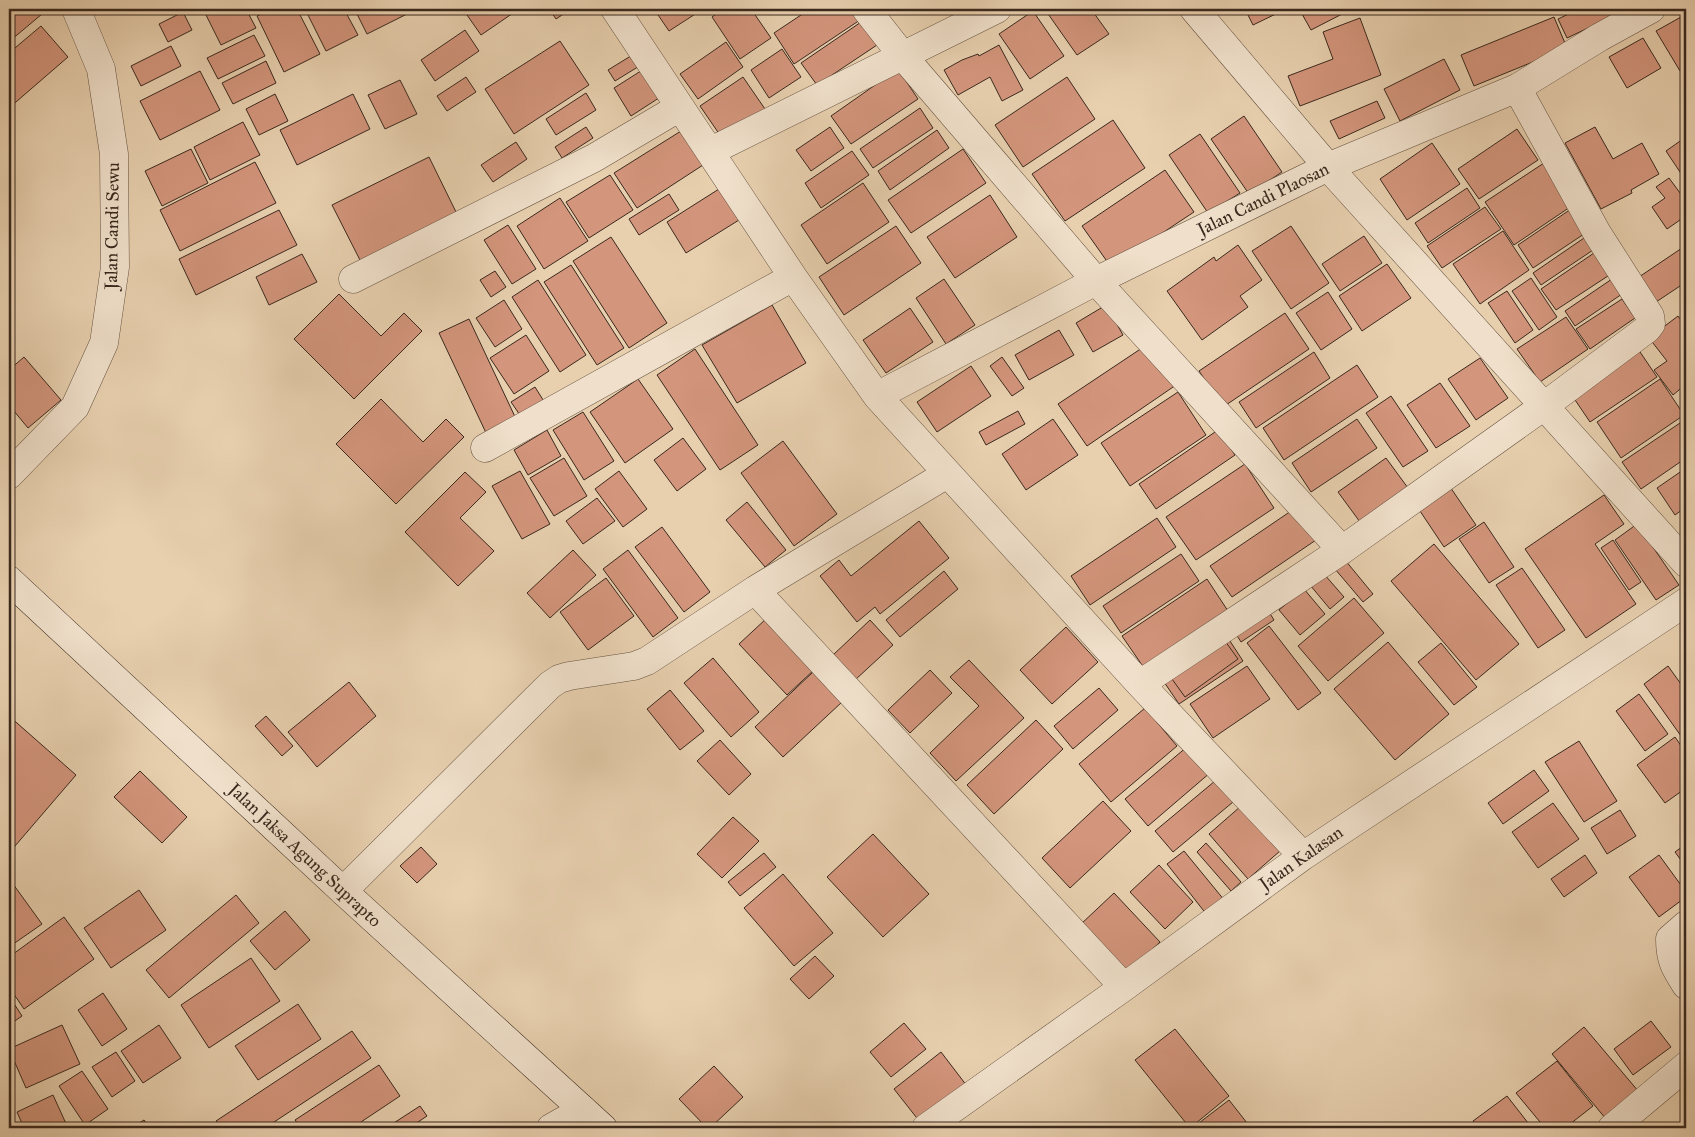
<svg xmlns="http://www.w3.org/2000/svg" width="1695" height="1137" font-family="'IM FELL Great Primer',serif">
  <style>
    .building { fill: #d3957c; stroke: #3a291e }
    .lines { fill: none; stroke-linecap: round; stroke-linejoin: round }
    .street-casing { stroke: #665342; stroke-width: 29 }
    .secondary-casing { stroke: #3a291e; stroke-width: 29 }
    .street { stroke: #f0e0cb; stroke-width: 28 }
    .secondary { stroke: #f0e0cb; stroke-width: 28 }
    .labels { text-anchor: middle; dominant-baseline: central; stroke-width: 5; stroke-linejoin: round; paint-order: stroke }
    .street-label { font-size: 18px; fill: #3a291e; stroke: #f0e0cb }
  </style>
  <rect width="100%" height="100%" fill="#e8d0af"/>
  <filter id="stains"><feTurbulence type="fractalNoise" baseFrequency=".004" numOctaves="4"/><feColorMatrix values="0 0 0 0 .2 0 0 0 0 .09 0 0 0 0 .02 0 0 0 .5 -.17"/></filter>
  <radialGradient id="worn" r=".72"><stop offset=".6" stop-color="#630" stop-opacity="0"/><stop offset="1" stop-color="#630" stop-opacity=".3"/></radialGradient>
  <path class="building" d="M9,9H48L11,40L9,37Z
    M203,9H246L256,28L221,45Z
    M271,9H297L320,54L284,72L257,16Z
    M316,9H344L358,35L326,51L307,13Z
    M358,9H417L367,34L355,10Z
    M477,9H519L481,35L467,15Z
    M549,9H571L556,19Z
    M654,9H703L669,31Z
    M723,9H751L771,38L740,59L712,17Z
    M810,9H852L860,20L794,64L774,33Z
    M1049,9H1091L1109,34L1077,55L1046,11Z
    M1245,9H1286L1253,25Z
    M1312,9H1345L1346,12L1311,30L1302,14Z
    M1579,9H1628L1567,38L1558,19Z
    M1033,11L1064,56L1030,79L999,34Z
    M183,12L192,30L168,42L159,24Z
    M1554,17L1567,48L1474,86L1461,55Z
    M1681,17L1686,26V68L1680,71L1656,31Z
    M1360,18L1381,75L1300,106L1288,76L1333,59L1323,32Z
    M864,20L880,43L817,85L801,63Z
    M41,26L68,57L9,108V53Z
    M465,30L479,51L435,81L421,60Z
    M254,35L265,56L218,79L207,58Z
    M1643,38L1661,68L1627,88L1609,57Z
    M560,41L589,85L514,134L485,89Z
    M726,42L743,67L698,99L680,74Z
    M999,45L1023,90L1002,101L990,77L958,95L944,70L962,60L978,54L979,56Z
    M171,46L181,66L141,86L131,66Z
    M782,49L801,77L769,98L751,70Z
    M634,54L641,65L615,81L608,70Z
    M1444,59L1460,90L1400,121L1384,89Z
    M266,61L276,83L233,104L222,83Z
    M644,69L662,96L631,116L614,88Z
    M898,69L918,99L851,144L831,116Z
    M200,71L220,110L160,140L140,101Z
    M466,77L476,92L447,111L437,96Z
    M743,77L765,109L722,138L700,106Z
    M1067,77L1095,119L1023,167L995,125Z
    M400,80L417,114L385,129L368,95Z
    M586,93L596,110L556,135L546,119Z
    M275,94L288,121L259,135L246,109Z
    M353,94L370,129L297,165L280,130Z
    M1377,101L1385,118L1339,139L1330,121Z
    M920,108L933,128L873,168L860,149Z
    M1244,116L1282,172L1249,194L1211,139Z
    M1113,120L1145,168L1065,221L1032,174Z
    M243,122L260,155L210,180L194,147Z
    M586,127L593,138L562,158L555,147Z
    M830,127L844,148L811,171L796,150Z
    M1595,127L1613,159L1642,143L1659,174L1631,190L1632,193L1601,209L1565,143Z
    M1517,129L1538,160L1479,199L1458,169Z
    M937,130L949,148L890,190L878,171Z
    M681,131L703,165L637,208L614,173Z
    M1200,134L1240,193L1208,213L1169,155Z
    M1683,139L1686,143V181L1666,151Z
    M516,142L527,159L493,182L481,165Z
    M1432,143L1460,184L1407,220L1380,179Z
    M191,149L208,183L162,206L145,171Z
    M963,149L986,183L911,233L888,200Z
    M852,151L869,175L821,208L805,183Z
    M429,157L457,214L361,262L332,205Z
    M255,162L276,203L180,251L160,210Z
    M1544,163L1573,205L1514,245L1485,202Z
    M1165,170L1194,212L1111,267L1082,226Z
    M610,175L633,210L589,238L566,202Z
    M1669,178L1686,201L1685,228L1680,220L1667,229L1652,207L1665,198L1656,187Z
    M863,183L889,222L827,264L801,225Z
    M1467,188L1480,208L1428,243L1415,223Z
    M719,189L739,220L686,253L667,222Z
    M669,194L679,210L639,235L629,219Z
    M990,195L1017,237L955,278L927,237Z
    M560,198L588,241L544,269L517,226Z
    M1485,207L1501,229L1442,268L1427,246Z
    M1571,209L1587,232L1533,268L1518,245Z
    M279,210L297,245L196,295L179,259Z
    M508,225L536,269L512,284L484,240Z
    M896,226L921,263L844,315L819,277Z
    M1291,226L1329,283L1291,309L1252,251Z
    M1503,231L1529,270L1480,304L1453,264Z
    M1364,236L1382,263L1340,291L1322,264Z
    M1587,236L1596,248L1541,285L1533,273Z
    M611,237L667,323L629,348L573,261Z
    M1238,245L1262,280L1240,296L1248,307L1202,340L1167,291L1214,257L1216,261Z
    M1685,246L1686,248V282L1653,304L1636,279Z
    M1597,251L1611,274L1556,310L1541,289Z
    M302,254L317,282L269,305L256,277Z
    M1387,264L1411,298L1362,331L1339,296Z
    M571,265L624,348L597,365L544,282Z
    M495,271L506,287L491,297L480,280Z
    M1531,278L1557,317L1539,330L1512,291Z
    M944,279L975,325L946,344L916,298Z
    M1612,279L1622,294L1575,326L1565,311Z
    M538,280L586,355L560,372L512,297Z
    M1507,291L1533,330L1515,343L1488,303Z
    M1328,292L1352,329L1321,350L1296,313Z
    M339,294L381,336L404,313L422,331L354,399L294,339Z
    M1622,299L1635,318L1590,349L1576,329Z
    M504,300L522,329L495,347L476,318Z
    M772,305L806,363L737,403L702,345Z
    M1106,305L1123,335L1093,352L1076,323Z
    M910,308L933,342L886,373L863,340Z
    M1285,313L1309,349L1223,407L1199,371Z
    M1678,316L1686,327V384L1673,395L1654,370L1667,361L1649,338Z
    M1566,317L1588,349L1540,382L1517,349Z
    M469,319L517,421L487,435L439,333Z
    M1059,330L1074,355L1029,380L1015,355Z
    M526,335L549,371L514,394L490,358Z
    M1148,344L1176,385L1087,446L1058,404Z
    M1636,346L1657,377L1590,422L1569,391Z
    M695,349L758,445L720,470L657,375Z
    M1314,352L1330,378L1256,428L1239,402Z
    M24,357L61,400L28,428L9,405V370Z
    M1002,357L1024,388L1012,396L990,366Z
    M1480,358L1508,398L1476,420L1448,379Z
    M1357,365L1378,397L1284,460L1263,428Z
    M971,366L991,396L937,432L917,402Z
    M638,379L673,429L625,463L590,412Z
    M1660,379L1684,415L1621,458L1597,422Z
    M1440,383L1470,426L1436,448L1407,405Z
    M535,387L545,403L522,418L511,402Z
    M1178,392L1206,435L1130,486L1101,443Z
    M1391,396L1428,451L1403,467L1366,413Z
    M381,399L423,442L446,419L464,437L396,504L336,444Z
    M1018,411L1025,424L986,445L979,432Z
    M583,412L614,461L584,480L553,430Z
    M1053,419L1078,455L1026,490L1002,454Z
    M1357,419L1377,448L1311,492L1292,463Z
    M1686,419V458L1641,489L1622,462Z
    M547,430L561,456L528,475L514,450Z
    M1218,430L1235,455L1156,509L1139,484Z
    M683,438L706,469L677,491L654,460Z
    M783,441L837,514L794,546L741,473Z
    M564,458L587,496L554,516L530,478Z
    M1386,458L1408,488L1360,522L1338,492Z
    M1245,464L1274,508L1196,560L1166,517Z
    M1686,468V507L1675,515L1657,488Z
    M520,471L550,524L522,539L492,486Z
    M619,471L647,509L623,527L595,489Z
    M465,472L486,492L460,518L494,551L458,586L405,532Z
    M1446,481L1476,525L1444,547L1414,502Z
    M1604,495L1624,524L1595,544L1636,604L1586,638L1525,549Z
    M597,498L615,521L583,544L566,521Z
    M747,502L786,550L765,567L726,520Z
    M1294,509L1316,540L1232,597L1210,566Z
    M1157,518L1176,547L1090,605L1071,576Z
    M919,521L949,558L880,614L875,607L857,622L820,576L839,560L851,576Z
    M1484,522L1514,567L1489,583L1459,539Z
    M1637,524L1679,585L1656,600L1615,540Z
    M662,527L710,592L684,612L635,547Z
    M1613,540L1641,582L1629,590L1601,548Z
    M1434,544L1519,644L1476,680L1391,581Z
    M573,550L596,575L550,618L527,593Z
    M628,550L678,618L653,637L603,569Z
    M1181,554L1199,581L1121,633L1103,606Z
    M1345,560L1373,594L1363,602L1335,569Z
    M1522,568L1565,630L1538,648L1496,585Z
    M944,571L958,589L900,637L886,620Z
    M1324,574L1344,597L1330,609L1310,585Z
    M606,578L634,616L588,650L560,612Z
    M1207,579L1228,611L1144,668L1122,636Z
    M1304,589L1325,614L1300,635L1279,610Z
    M1354,598L1384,633L1328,681L1298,646Z
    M1264,604L1274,620L1241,642L1231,626Z
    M767,618L815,669L787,695L739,644Z
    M870,620L893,645L855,680L832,656Z
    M1269,626L1321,693L1298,710L1247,643Z
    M1066,627L1098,662L1052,704L1020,670Z
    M1228,638L1243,661L1179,704L1164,682Z
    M1225,641L1238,659L1185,697L1172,679Z
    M1388,642L1449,714L1395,760L1334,689Z
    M1441,643L1477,687L1454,705L1418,662Z
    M713,658L759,712L731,737L684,683Z
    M969,660L1024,718L956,781L930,753L979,706L950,677Z
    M1247,666L1270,699L1213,738L1190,704Z
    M1668,666L1686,691V743L1644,684Z
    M930,670L952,693L910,733L888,710Z
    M813,672L842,702L783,757L755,727Z
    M349,682L376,716L317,767L288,732Z
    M1099,688L1118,710L1073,749L1054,726Z
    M670,690L704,731L680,750L647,709Z
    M1639,694L1668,734L1645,751L1616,711Z
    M1145,708L1177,746L1111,802L1079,764Z
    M9,716L76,775L9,853Z
    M266,716L293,746L282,756L255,726Z
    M1036,720L1063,749L994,814L967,785Z
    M1675,737L1686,753V788L1665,803L1637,765Z
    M720,740L751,774L729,795L697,761Z
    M1579,741L1617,801L1584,822L1545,762Z
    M1188,746L1211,772L1148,826L1125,799Z
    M1534,770L1549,791L1503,824L1488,803Z
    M140,771L187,817L162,843L114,797Z
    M1215,781L1233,802L1173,852L1155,831Z
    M1103,801L1131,831L1070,888L1042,858Z
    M1553,803L1579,839L1538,868L1512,832Z
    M1241,806L1280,851L1248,879L1209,834Z
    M1620,810L1636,836L1607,854L1591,828Z
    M733,817L759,841L722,878L697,854Z
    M873,834L929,894L883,937L827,877Z
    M1206,843L1241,882L1231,891L1197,852Z
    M1686,844V867L1675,852Z
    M421,847L437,864L417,883L400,866Z
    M1184,851L1225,901L1207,915L1167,864Z
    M764,853L776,867L740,896L728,882Z
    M1585,855L1597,873L1564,897L1551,879Z
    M1659,855L1686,892V897L1659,917L1629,877Z
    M1159,865L1193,902L1165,929L1130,892Z
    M783,874L833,933L794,966L744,908Z
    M13,884L42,924L9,947V887Z
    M139,890L166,930L111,968L84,928Z
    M1114,893L1160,942L1126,974L1080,925Z
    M236,895L259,923L169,998L146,970Z
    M285,911L310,940L275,970L250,941Z
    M64,917L94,959L24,1009L9,987V957Z
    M815,956L834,976L809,999L790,979Z
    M251,958L280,1001L209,1048L181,1005Z
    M103,993L127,1029L102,1046L78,1010Z
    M9,996L22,1016L9,1025Z
    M298,1004L321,1039L258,1080L235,1046Z
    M1651,1021L1671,1047L1633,1075L1614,1049Z
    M904,1023L926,1049L891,1077L870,1052Z
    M62,1025L80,1064L26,1088L9,1049Z
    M159,1025L181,1058L143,1083L121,1051Z
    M1584,1027L1639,1092L1606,1119L1552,1054Z
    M1175,1029L1229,1096L1190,1128L1135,1060Z
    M352,1031L371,1058L265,1128H221L216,1121Z
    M116,1052L135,1081L112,1097L92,1067Z
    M941,1052L967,1086L920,1122L894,1089Z
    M1557,1061L1593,1106L1565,1128H1545L1516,1093Z
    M379,1065L400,1096L352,1128H301L295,1120Z
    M714,1066L743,1097L710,1128H707L679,1099Z
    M82,1071L108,1109L85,1125L59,1086Z
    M53,1095L68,1128H24L17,1112Z
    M1507,1096L1532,1128H1478L1473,1121Z
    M1229,1100L1251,1128H1197L1195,1126Z
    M420,1106L427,1116L409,1128H386Z
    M144,1120L150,1128H131Z"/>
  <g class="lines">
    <defs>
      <path id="street" d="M615,9L793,277L877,396L1140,684L1303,856
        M866,9L902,55L1096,281L1342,550
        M1194,9L1328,167L1686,563
        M711,151L997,9
        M353,279L594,158L680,107
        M877,396L1096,281L1328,167L1517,88L1600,37L1651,9
        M485,448L793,277
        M9,475L75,407L104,343L115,267L114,154L101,69L76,9
        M755,590L1124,987
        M1140,684L1342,550L1544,406L1647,329L1651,324L1650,316L1597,233L1517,88
        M343,891L550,685L559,679L569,676L634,666L647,661L755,590L947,474
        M1686,925L1670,939C1670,960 1675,968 1686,985
        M551,1128L583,1110
        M926,1128L1124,987L1303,856L1686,602
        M1612,1128L1686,1066"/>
      <path id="secondary" d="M9,580L343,891L603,1128"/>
    </defs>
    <use href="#street" class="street-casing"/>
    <use href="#secondary" class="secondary-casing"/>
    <use href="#street" class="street"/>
    <use href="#secondary" class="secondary"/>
  </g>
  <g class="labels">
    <g class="street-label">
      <text transform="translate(1263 199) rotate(-26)">Jalan Candi Plaosan</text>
      <text transform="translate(112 226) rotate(-89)">Jalan Candi Sewu</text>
      <text transform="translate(305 855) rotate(43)">Jalan Jaksa Agung Suprapto</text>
      <text transform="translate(1301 858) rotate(-35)">Jalan Kalasan</text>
    </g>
  </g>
  <rect width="1695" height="1137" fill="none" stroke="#e8d0af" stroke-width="30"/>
  <rect x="10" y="10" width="1675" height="1117" fill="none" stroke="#3a291e" stroke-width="2.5"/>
  <rect x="15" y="15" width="1665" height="1107" fill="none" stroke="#3a291e"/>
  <rect width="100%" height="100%" filter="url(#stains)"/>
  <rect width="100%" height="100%" fill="url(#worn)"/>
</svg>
